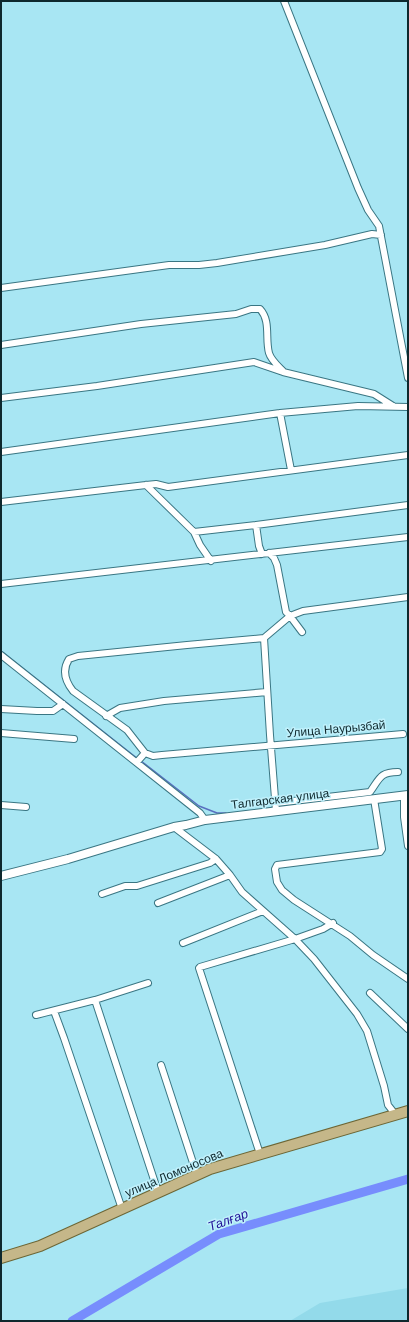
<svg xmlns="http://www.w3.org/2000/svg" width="409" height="1322" font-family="Helvetica,sans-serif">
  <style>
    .built { fill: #93daea }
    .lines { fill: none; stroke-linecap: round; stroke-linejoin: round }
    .stream { stroke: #586fbf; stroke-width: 1.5 }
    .river { stroke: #778dfd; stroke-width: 9 }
    .minor-casing { stroke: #3a7683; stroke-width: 8 }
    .tertiary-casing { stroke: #3a7683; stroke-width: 10 }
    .primary-casing { stroke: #6c6635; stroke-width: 12 }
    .minor { stroke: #fff; stroke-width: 6 }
    .tertiary { stroke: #fff; stroke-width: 8 }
    .primary { stroke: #c5b789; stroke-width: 10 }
    .labels { text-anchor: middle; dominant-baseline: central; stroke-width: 3; stroke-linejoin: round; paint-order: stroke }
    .street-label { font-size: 12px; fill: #0e282d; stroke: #c0f1fc }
    .water-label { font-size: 13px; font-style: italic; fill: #201096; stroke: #c0f1fc }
  </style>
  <rect width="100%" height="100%" fill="#a8e6f3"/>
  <path class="built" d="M408,1288V1321H290L320,1303Z"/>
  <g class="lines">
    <path class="stream" d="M1,651L138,759
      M141,761L199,806L217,813H226"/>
    <path class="river" d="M72,1321L219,1234L408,1179"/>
    <defs>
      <path id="minor" d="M284,1L358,188L368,210L379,226L408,378
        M1,288L169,265H199L217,263L325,245L372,234L381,235
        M1,345L141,324L236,314L251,309H260C271,321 265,338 269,353C271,360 278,366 283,371
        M1,398L97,386L254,362L283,372L374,394L393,406
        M280,413L291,470
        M1,452L280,413L358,406L408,407
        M146,485L194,532L256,525L408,505
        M1,502L146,485L156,484L168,487L408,455
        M256,525L259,546L262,554
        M194,532L200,545L211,561
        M269,553L274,558L277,565L286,612L290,616L302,632
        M1,584L408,537
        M1,655L200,813L205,820
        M1,709L37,711H53L63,704
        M106,716L120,708L164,701L267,692
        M1,733L74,739
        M145,753L127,730L73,691C65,681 62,670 69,659L78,656L187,645L264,638
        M137,762L145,753L153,756L162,755L403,734
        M404,795V817L408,846
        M374,799L382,849L380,852L277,865L275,869L277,882L282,890L294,900L350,936L373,955L408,979
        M276,803L370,792C380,778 380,772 398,772
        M1,805L26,807
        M276,811L270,735L264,638L290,616L303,611L408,597
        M174,827L216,859L230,875L242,892L295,939L200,967L199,968L260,1154
        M102,894L125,886H137L210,863L216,859
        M158,903L230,875
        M333,923L323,929L295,939L314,959L357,1014L367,1031L384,1086L388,1105L395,1114
        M183,943L263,911
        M370,993L408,1029
        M95,1000L148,983
        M54,1011L64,1038L122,1209
        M36,1015L95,1000L158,1192
        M161,1065L197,1175"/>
      <path id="tertiary" d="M1,876L68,859L174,827L186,825L205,820L408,795"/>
      <path id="primary" d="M1,1258L40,1246L210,1169L408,1111"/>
    </defs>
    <use href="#minor" class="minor-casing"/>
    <use href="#tertiary" class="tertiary-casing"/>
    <use href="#primary" class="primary-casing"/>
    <use href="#minor" class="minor"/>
    <use href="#tertiary" class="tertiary"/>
    <use href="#primary" class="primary"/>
  </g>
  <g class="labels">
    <g class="street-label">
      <text transform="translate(336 729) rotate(-5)">Улица Наурызбай</text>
      <text transform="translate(280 799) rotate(-7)">Талгарская улица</text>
      <text transform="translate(174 1173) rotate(-23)">улица Ломоносова</text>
    </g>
    <g class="water-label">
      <text transform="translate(228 1220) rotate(-20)">Талғар</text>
    </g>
  </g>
  <rect width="409" height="1322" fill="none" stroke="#0e282d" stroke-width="4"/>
</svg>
